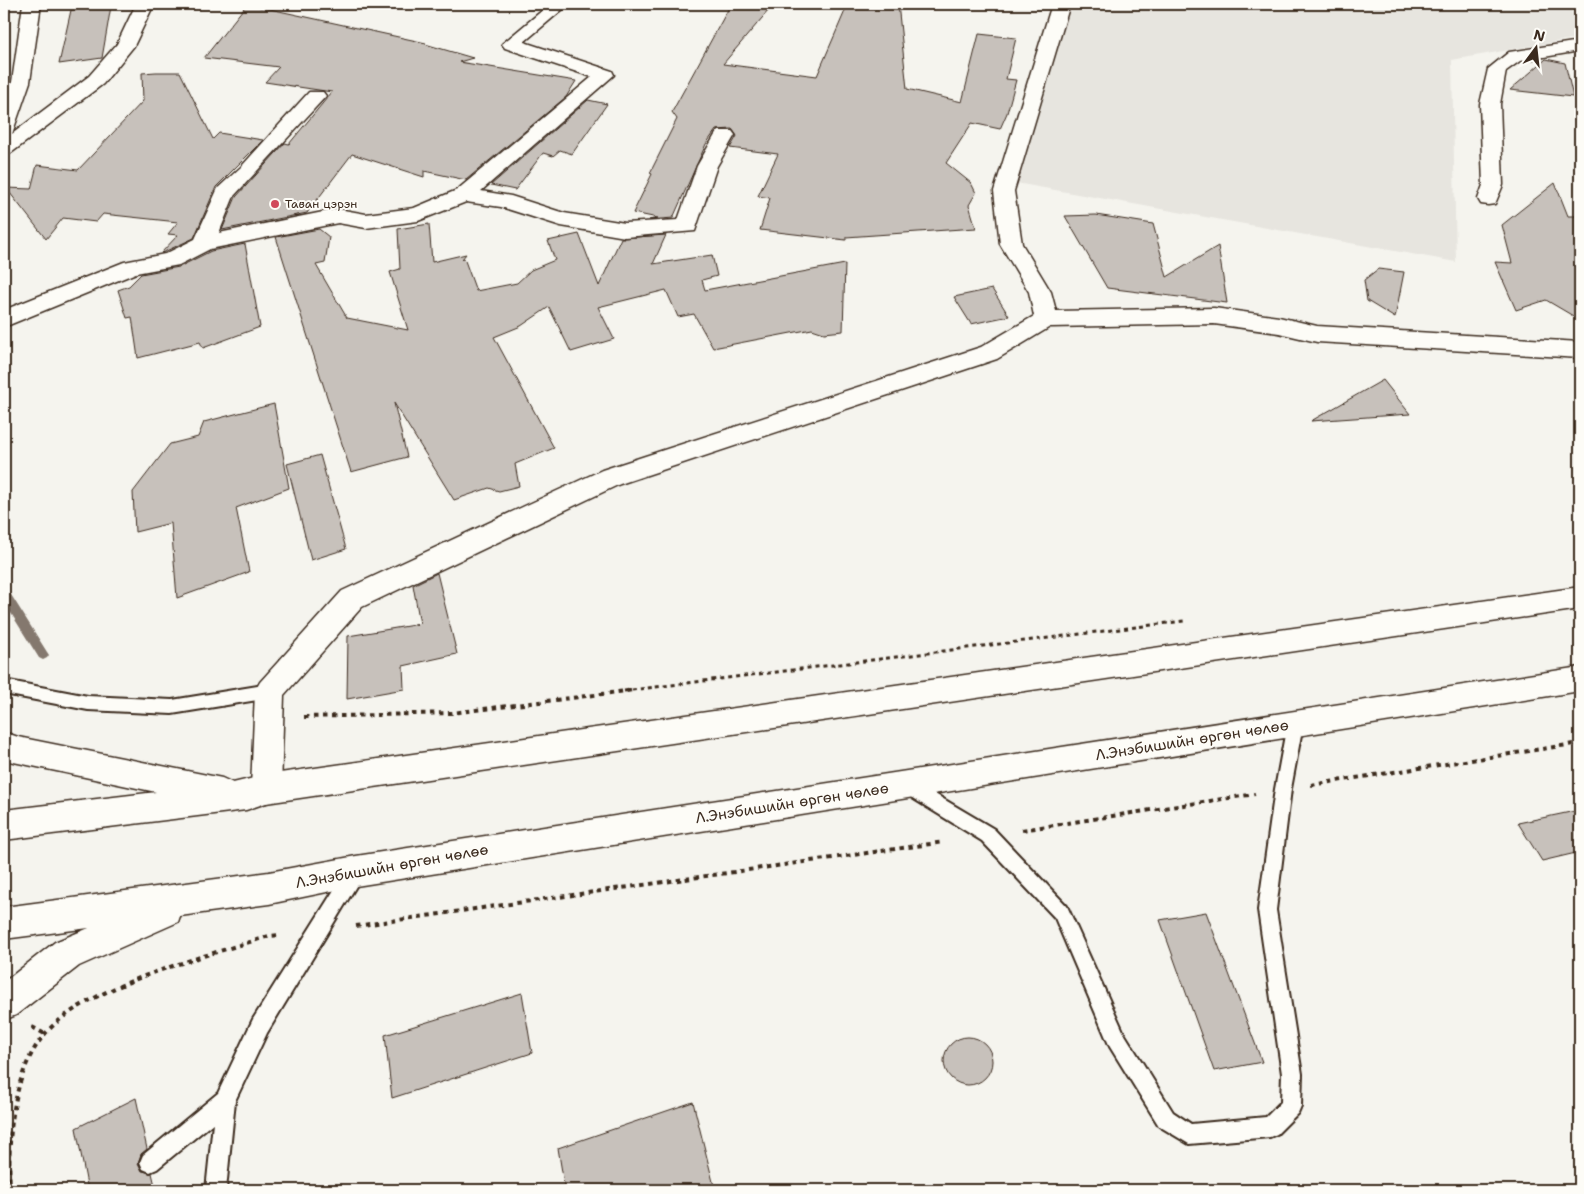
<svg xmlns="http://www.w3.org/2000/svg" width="1584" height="1194" font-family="'Shantell Sans',sans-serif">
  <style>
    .built { fill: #e7e5df }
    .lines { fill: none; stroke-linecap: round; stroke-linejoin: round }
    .stream { fill: #84786e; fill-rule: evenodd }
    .building { fill: #c7c1bb; stroke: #3b2a1e }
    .lane-casing { stroke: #3b2a1e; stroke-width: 4 }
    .street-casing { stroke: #3b2a1e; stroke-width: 3 }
    .primary-casing { stroke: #3b2a1e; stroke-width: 3 }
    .path-far1 { stroke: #3b2a1e; stroke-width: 3; stroke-dasharray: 4 4; stroke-linecap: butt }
    .path { stroke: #3b2a1e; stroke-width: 4; stroke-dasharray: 4.5 4.5; stroke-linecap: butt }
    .lane { fill: #fdfcf7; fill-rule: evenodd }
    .street { fill: #fdfcf7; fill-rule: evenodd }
    .primary { fill: #fdfcf7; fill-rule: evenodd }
    .poi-dot { fill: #d1495b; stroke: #fdfcf7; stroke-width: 2 }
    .labels { text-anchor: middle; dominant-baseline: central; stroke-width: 4; stroke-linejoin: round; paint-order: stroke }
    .far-poi-label { font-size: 12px; fill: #3b2a1e; stroke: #fdfcf7; text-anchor: start }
    .street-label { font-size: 15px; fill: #3b2a1e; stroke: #fdfcf7 }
  </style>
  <rect width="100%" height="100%" fill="#f5f4ee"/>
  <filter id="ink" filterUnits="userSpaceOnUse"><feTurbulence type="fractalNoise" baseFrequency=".02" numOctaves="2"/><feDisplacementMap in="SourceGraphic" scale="10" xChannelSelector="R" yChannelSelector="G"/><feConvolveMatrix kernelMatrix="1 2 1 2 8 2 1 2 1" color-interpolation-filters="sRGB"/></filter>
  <g filter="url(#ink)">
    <path class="built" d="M1071,4H1570L1578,38L1452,60L1456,262L1016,183Z"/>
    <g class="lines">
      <path class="stream" d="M4,588L8,590L47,652L49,655L47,658L43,660L39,658L4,602Z"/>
    </g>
    <path class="building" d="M247,4L426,43L425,44L473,58L459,62L576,81L566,97L466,180L424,171V177L352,154L307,213L222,230L236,197L285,143L289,144L332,92L265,82L279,67L204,58Z
      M731,4H774L723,64L817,76L848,4H898L907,89L962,102L979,34L1016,38L1006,79L1016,80L1007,113L1000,129L972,123L946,163L971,183L976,193L969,205L976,228L846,237V240L760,230L770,198L758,196L778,154L730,148L737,136L732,129L716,130L706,144L673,218L649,220L658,218L633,213L652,174L650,173L677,119L672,112Z
      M111,6L102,58L59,64L71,10Z
      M1546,59L1565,63L1573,97L1510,90Z
      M156,72H180L213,139L219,133L263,140L216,187L194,238L164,252L161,253L178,235L168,234L178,222L103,214L96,222L63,218L46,239L6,188L31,189L37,165L78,170L143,101L142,73Z
      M588,100L607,104L572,154L560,150L553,156L543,153L515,190L491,185Z
      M1555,183L1568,216H1580V320L1546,300L1516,310L1495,262L1512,263L1502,225Z
      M1096,215L1153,224L1167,277L1218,246L1227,303L1107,288L1065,216Z
      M429,224L432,262L466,254L462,259L464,258L476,291L517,283L531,270L555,260L548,241L579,234L599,286L621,238L666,235L653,264L712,255L717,276L702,280L705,290L845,264L843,331L824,333L812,329L713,348L694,314L678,317L666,290L598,307L614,339L571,352L549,307L521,326L494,337L554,448L515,464L519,486L499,491L489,488L454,500L394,403L407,457L351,472L276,237L319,229L329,237L325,263L316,265L347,318L408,330L390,272L400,269L398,229Z
      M245,244L260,327L203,348L200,342L138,358L132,317L127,318L118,290L129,286L141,274L179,267L211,251Z
      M1378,269L1404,272L1395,318L1367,301L1364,280Z
      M992,289L1009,316L971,324L954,297Z
      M1383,380L1410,414L1311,421Z
      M274,404L289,488L236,508L249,572L177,598L171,523L135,532L133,492L170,444L198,437L204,422Z
      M320,455L346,549L311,560L287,464Z
      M437,573L457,654L403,666L404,689L347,699L348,636L420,624L413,585Z
      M1580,810V852L1542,861L1518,823Z
      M1206,912L1262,1062L1214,1071L1160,920Z
      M522,993L532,1053L392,1098L385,1035Z
      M944 1061a24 24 0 1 1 48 0a24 24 0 1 1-48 0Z
      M136,1098L147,1149L141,1154L138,1163L142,1171L152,1173L156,1190H88L76,1128Z
      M693,1102L715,1190H565L558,1148Z"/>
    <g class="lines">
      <defs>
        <path id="lane" d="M4,680L88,696L172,700L270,684L276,686L278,691L276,696L270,698L172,714L88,710L4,694Z
          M1295,717L1301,719L1303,724L1291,789L1276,910L1302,1074L1301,1106L1298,1113L1277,1134L1270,1137L1189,1144L1159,1126L1110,1047L1055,918L982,841L901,791L899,786L901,781L907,778L913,781L994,829L1067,906L1124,1033L1173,1112L1191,1124L1266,1117L1281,1102L1282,1074L1258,910L1275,789L1287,724L1289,719Z
          M355,864L361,866L364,872L361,878L267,1033L235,1101L226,1190H206L213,1123L157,1169L150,1172L143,1169L140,1162L143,1155L218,1093L253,1019L349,866Z"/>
        <path id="street" d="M23,4H41L30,82L12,134L89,76L117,44L136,4H154L134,46L103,84L11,153L4,155V140L9,136L4,137V104L12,82Z
          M550,4H569L524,42L612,71L614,75L481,191L511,196L564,213L625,223L678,220L697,166L715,135L718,131H732L735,135L717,166L695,231L625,237L561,226L501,207L466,202L418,221L366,228L338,223L210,249L179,265L136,273L4,327V310L124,262L165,254L195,239L218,188L241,167L309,92H323L326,96L234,196L219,233L338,209L366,214L414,208L457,190L592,77L505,48L502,44Z
          M1052,4H1070L1014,191L1022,244L1051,292L1056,311L1214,308L1279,317L1317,326L1580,342V358L1317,342L1279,333L1214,324L1050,327L997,359L620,484L362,607L284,695L281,789L277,799L266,803L255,799L251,789L255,691L260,682L342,591L602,470L981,347L1034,316L1029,292L1000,244L994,191Z
          M1580,41V51L1520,61L1506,71L1500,104L1503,185L1495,204L1488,205L1481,204L1478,199L1483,185L1480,104L1488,69L1509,52Z"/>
        <path id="primary" d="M1580,587V609L266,803L246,810L4,840V810L156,792L4,760V732L18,737L222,778L233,783L266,775Z
          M1580,667V691L356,886L269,904L180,916L178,922L79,966L16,1015L4,1020V982L55,942L89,928L4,939V907L269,872L356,856Z"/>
      </defs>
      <use href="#lane" class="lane-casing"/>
      <use href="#street" class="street-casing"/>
      <use href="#primary" class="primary-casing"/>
      <path class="path-far1" d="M624,691L1184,621"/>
      <path class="path" d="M304,717L452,713L634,690
        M1311,785L1580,743
        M1022,830L1255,794
        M356,926L944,842
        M32,1027L45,1034
        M10,1190C7,1142 12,1072 45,1034C87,985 207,956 269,936L281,935"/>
      <use href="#lane" class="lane"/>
      <use href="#street" class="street"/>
      <use href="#primary" class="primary"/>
    </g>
  </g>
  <circle class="poi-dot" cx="275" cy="204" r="5"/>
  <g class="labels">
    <g class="far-poi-label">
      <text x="285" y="204">Таван цэрэн</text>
    </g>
    <g class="street-label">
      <text transform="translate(1192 740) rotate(-9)">Л.Энэбишийн өргөн чөлөө</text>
      <text transform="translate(792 803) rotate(-9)">Л.Энэбишийн өргөн чөлөө</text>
      <text transform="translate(392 866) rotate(-10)">Л.Энэбишийн өргөн чөлөө</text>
    </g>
  </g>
  <rect width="1584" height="1194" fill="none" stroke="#fdfcf7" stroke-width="20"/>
  <rect x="10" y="10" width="1564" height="1174" fill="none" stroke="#3b2a1e" stroke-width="2" filter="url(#ink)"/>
  <g transform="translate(1536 48) rotate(15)" stroke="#fdfcf7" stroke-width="4" paint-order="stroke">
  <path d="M0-4L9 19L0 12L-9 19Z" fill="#3b2a1e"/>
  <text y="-8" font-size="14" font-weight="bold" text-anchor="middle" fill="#3b2a1e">N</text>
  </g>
</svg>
